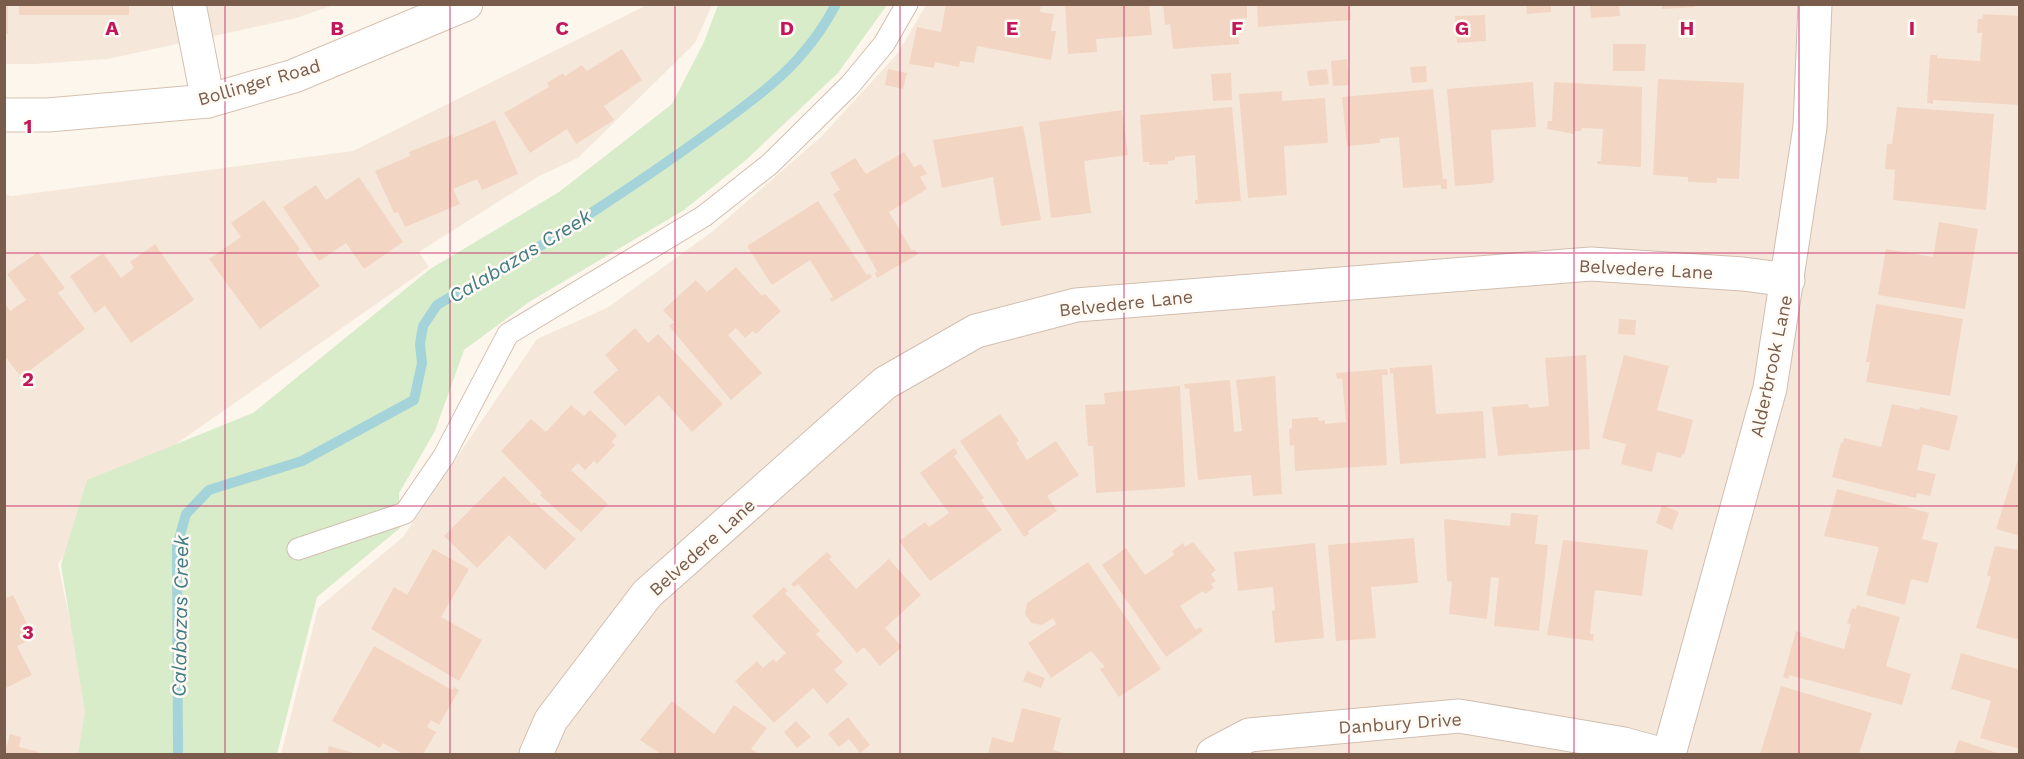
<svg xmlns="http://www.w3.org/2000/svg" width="2024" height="759" font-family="'Work Sans',sans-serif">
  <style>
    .residential { fill: #f5e8da }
    .green { fill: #d8ecc9 }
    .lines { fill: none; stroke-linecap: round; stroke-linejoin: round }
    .stream { stroke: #a5d3da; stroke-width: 10 }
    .building { fill: #f3d5c3 }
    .service-casing { stroke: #d1beb0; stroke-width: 23 }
    .minor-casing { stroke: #d1beb0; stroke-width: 35 }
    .secondary-casing { stroke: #d6c0b0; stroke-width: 35 }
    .service { stroke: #fff; stroke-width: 21 }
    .minor { stroke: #fff; stroke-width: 33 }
    .secondary { stroke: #fff; stroke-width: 33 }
    .grid { fill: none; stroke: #c2185b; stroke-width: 1.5; stroke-opacity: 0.55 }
    .labels { text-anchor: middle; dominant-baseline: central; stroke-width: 5; stroke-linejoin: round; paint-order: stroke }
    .street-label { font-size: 18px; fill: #7a5c4d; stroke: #fffaf3 }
    .water-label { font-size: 20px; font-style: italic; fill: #437c86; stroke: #fffaf3 }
    .grid-label { font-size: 20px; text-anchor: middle; font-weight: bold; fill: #c2185b; stroke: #fffaf3; stroke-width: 5; stroke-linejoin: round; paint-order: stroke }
  </style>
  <rect width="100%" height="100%" fill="#fdf6ec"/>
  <path class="residential" d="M4,5H334L296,18L108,59L35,64H5Z
    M647,5H712L695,43L578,158L539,176L419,252L429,267L116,486L58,564L89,711L82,754H5L4,194L12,196L353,151Z
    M926,5H2019V754H281L318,608L403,537L537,339L607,308L713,231L821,137L898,53Z"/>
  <path class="green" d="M718,5H887L838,73L746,160L684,210L529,302L464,350L435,431L399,493L400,528L317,597L277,754H78L85,712L61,565L87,480L253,413L430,269L559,192L672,104L704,42Z"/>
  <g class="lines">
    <path class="stream" d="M178,754L177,546L186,514L209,490L302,461L414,400L422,363L420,344L423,326L437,305L452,296L466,293C541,246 615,199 687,148C747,104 801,72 836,4"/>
  </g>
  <path class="building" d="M4,4H8V34H4Z
    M19,4H129V15H19Z
    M946,4H1041L1040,12L1054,14L1051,31H1056L1051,60L977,46L974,63L960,61L959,67L935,62L934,68L909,64L917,27L941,32Z
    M1065,4H1149L1152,35L1096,39L1097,52L1068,54Z
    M1257,4H1350L1351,20L1258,27Z
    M1526,4H1551V12L1527,14Z
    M1590,4H1619L1620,16L1591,18Z
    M1662,4H1695V7L1662,9Z
    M1163,5H1247V18L1237,19L1239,44L1173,49L1170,24L1165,25Z
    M1983,14L2020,16V105L1933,100V104L1927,103L1930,55H1937V58L1980,61L1982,33H1977L1978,19H1982Z
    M1485,15L1486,41L1457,43L1455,16Z
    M1613,44H1646L1645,71H1613Z
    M622,49L642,80L604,106L614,120L576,144L567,129L530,153L504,113L549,87L547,83L563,73L565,76L582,65L587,71Z
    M1347,59L1349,85L1333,86L1331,61Z
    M1426,66L1427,82L1412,83L1410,67Z
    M888,69L907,73L903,89L885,85Z
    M1327,69L1329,84L1309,86L1307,71Z
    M1231,73L1232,100L1213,101L1211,74Z
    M1658,79L1744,83L1739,179L1717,178V183L1688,182V177L1653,175Z
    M1533,82L1536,127L1491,130L1494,179L1492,183L1455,186L1447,89Z
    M1554,82L1642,87L1641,167L1597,164V161H1601L1603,129L1582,128L1581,131H1574V134L1547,129L1548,121H1552Z
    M1433,89L1443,179H1447V189H1441V185L1403,188L1399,137L1380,139V143L1347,146L1342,97Z
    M1282,91V101L1325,98L1328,143L1284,146L1287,195L1248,198L1239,94Z
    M1232,107L1241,201L1195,204V200H1198L1195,155L1175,157V160L1168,161V164L1149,165V162H1143L1140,115Z
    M1897,107L1994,114L1986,210L1893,200L1895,170L1885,169L1887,144H1892Z
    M1122,110L1128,155L1084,161L1091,213L1051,218L1039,122Z
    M495,120L518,174L482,190L477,179L453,189L460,204L405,227L398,212L394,213L375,171L410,156L409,152L431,143L452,135L453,138Z
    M1023,126L1041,220L1001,226L993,177L942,188L933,140Z
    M904,152L914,167L921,164L927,174L920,177L927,189L889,212L912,251L914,249L918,254L877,278L875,273L877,271L833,194L840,190L830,173L855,158L866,174Z
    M359,177L403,242L364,269L346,243L319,261L283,207L316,185L326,200Z
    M264,200L300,249L296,253L320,286L260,329L209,259L241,237L231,223Z
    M818,201L867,275L870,273L872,277L832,302L830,299L833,297L810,260L772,285L747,246Z
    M1939,222L1978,229L1965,309L1878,295L1886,249L1933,257Z
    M155,244L194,300L131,343L105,306L95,313L70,276L103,253L121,278L134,268L130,262Z
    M38,252L65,288L58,293L85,329L21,377L4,355V308L7,306L10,311L26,300L7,274Z
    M736,267L762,296L765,294L781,311L756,334L753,331L745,338L736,328L728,335L762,373L731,400L669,326L674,322L663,310L696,280L707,292Z
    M1876,304L1963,319L1950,396L1866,382L1870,362H1866Z
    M1619,319L1636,320L1635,335L1618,334Z
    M635,328L648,343L658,334L723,404L692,432L659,395L625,426L593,392L618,370L605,355Z
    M1586,355L1590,449L1498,456L1492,407L1528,404L1529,408L1549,406L1545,358Z
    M1624,355L1669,366L1657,410L1693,420L1684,455L1682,454L1681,458L1657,452L1652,472L1621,464L1626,444L1602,438Z
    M1432,365L1436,414L1483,411L1486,458L1400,464L1393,373L1390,374V368Z
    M1387,369L1388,375H1382L1387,465L1295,471L1294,445L1290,446L1289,429L1292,428V419L1318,417L1319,421L1325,420V424L1346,422L1342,378L1337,379L1336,373Z
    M1275,376L1282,494L1253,496L1251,475L1198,480L1189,388L1185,389L1184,384L1230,380L1234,432L1242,431L1236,380Z
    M1180,386L1185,487L1096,493L1093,446H1088L1085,405L1105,404L1104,393Z
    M1892,404L1919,410L1920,407L1958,416L1949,451L1923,444L1917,470L1936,474L1930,496L1917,493L1916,498L1832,477L1841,442L1843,443L1844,438L1881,447Z
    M571,405L584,416L590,410L617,435L612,442L615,445L597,464L594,461L585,470L578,463L571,470L608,504L581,532L540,495L542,493L501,451L531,419L546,432Z
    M1000,414L1019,441L1016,443L1027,460L1056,441L1079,475L1047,496L1057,511L1028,531L1029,534L1024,537L960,441Z
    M954,448L958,453L954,456L984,498L981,500L1002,530L930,581L899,541L925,522L929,527L949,513L920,473Z
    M2019,456H2020V536L1996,529Z
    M504,476L532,504L534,502L576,539L545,570L509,535L477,568L444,536Z
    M1837,489L1929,513L1922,539L1938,543L1928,583L1911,579L1905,605L1866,595L1879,547L1824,536Z
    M1662,505L1679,512L1672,530L1656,523Z
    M1511,513L1538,515L1535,544L1548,545L1539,631L1494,626L1499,578L1491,577L1487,619L1449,614L1452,582L1447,581L1444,519L1510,526Z
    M1414,538L1418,583L1371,587L1376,638L1336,641L1328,545Z
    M1563,540L1648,550L1642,596L1595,590L1590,634H1594L1593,641L1547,635Z
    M1193,542L1216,570L1211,574L1216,581L1211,584L1214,588L1205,594L1203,591L1180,606L1196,630L1200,627L1203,631L1166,657L1102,565L1126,548L1145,575L1174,555L1172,551L1183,543L1185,547Z
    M1315,543L1324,638L1275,643L1272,611L1275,610L1273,587L1238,591L1234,552Z
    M1995,546L2020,550V640L1976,628L1991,577L1987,575Z
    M433,549L469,569L441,617L482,640L459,681L371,629L394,587L407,595Z
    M827,552L832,557L829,559L856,589L889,559L921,595L885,628L902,647L880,666L864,647L857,653L798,584L794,587L791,584Z
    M1088,562L1161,669L1119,697L1100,669L1105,667L1091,651L1051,678L1028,643L1056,624L1053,618L1042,625L1031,623L1025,614L1027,603Z
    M784,587L788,591L785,593L820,631L816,634L843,662L834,670L848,684L827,704L813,688L774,723L735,681L757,661L763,668L773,659L776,662L786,653L752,616Z
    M13,595L34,638L17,646L32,675L4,689V599Z
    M1857,605L1900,617L1886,666L1911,674L1902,705L1789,675L1788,679L1783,677L1796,631L1801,633L1800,636L1844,649L1851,624L1847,623L1852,608L1856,609Z
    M374,646L452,690L454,687L459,690L439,725L431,720L427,727L436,732L423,754H403L383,743L380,748L332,721Z
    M1961,653L2020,670V749L1980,738L1991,701L1951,689Z
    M1027,671L1045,678L1041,688L1023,681Z
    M1781,686L1872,713L1859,754H1760Z
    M672,701L714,734L734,705L767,728L751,749L759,754H661L640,740Z
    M1022,708L1061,718L1053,750L1068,754H988L992,737L1013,743Z
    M848,717L870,745L860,753L849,739L839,747L828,734Z
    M796,721L811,737L797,748L784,732Z
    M10,734L21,737L19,747L39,752L38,754H4V744L7,745Z
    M1959,740L2000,754H1954Z
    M329,746L357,754H327Z"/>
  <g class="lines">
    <defs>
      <path id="service" d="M298,549L405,513L444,456L508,334L704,216L770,164L850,85L884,44L907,4"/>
      <path id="minor" d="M189,4L208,101
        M536,754L551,720L647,594L885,383L976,331L1076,305L1591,264L1743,274L1788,280
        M1213,754L1249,735L1459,716L1624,744L1660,754
        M1669,754L1770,388L1810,127L1815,4"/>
      <path id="secondary" d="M4,115H48L208,101L294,76L466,4"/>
    </defs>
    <use href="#service" class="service-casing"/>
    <use href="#minor" class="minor-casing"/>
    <use href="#secondary" class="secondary-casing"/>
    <use href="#service" class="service"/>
    <use href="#minor" class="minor"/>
    <use href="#secondary" class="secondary"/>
  </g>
  <path class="grid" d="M225,4V754M450,4V754M675,4V754M900,4V754M1124,4V754M1349,4V754M1574,4V754M1799,4V754M4,253H2020M4,506H2020"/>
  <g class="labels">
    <g class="street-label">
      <text transform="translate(259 82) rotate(-16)">Bollinger Road</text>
      <text transform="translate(1646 269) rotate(3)">Belvedere Lane</text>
      <text transform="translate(1126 303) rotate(-6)">Belvedere Lane</text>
      <text transform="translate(1771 366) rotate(-78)">Alderbrook Lane</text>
      <text transform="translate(702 547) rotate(-42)">Belvedere Lane</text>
      <text transform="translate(1400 723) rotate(-4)">Danbury Drive</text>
    </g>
    <g class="water-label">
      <text transform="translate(520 256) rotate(-31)">Calabazas Creek</text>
      <text transform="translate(180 616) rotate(-89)">Calabazas Creek</text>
    </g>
  </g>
  <g class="grid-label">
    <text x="112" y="35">A</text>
    <text x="337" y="35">B</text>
    <text x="562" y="35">C</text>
    <text x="787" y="35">D</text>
    <text x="1012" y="35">E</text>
    <text x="1237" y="35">F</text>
    <text x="1462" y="35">G</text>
    <text x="1687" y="35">H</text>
    <text x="1912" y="35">I</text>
    <text x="28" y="133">1</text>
    <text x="28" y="386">2</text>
    <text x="28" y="639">3</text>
  </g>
  <rect width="2024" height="759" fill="none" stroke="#7a5c4d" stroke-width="12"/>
</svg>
